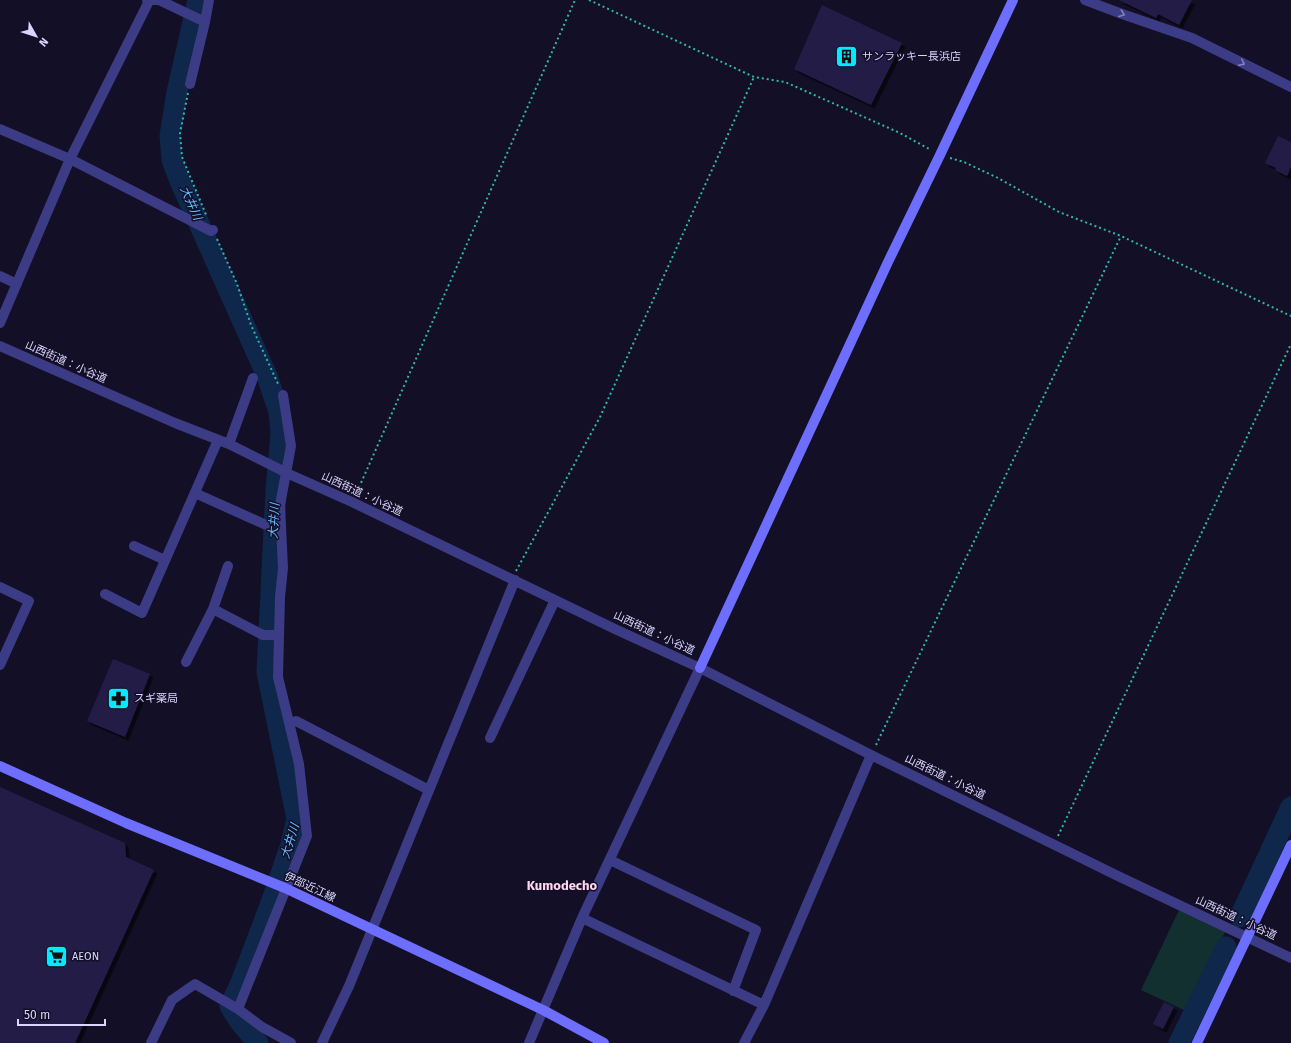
<svg xmlns="http://www.w3.org/2000/svg" width="1291" height="1043" font-family="'Fira Sans','Noto Sans JP',sans-serif">
  <style>
    .green { fill: #12302f }
    .lines { fill: none; stroke-linecap: round; stroke-linejoin: round }
    .river { stroke: #0f274b; stroke-width: 21 }
    .building { fill: #231c47; filter: url(#shadow) }
    .path { stroke: #30b7ac; stroke-width: 2; stroke-dasharray: 2 3; stroke-linecap: butt }
    .street { stroke: #3c3b85; stroke-width: 10 }
    .secondary { stroke: #6d6dfe; stroke-width: 10 }
    .oneway { stroke: #8380bc }
    .labels { text-anchor: middle; dominant-baseline: central; stroke-width: 3; stroke-linejoin: round; paint-order: stroke }
    .poi-label { font-size: 11px; fill: #d9d5ff; stroke: #130f26; text-anchor: start }
    .street-label { font-size: 11px; fill: #d9d5ff; stroke: #130f26 }
    .water-label { font-size: 12px; font-style: italic; fill: #64bafe; stroke: #130f26 }
    .quarter-label { font-size: 13px; font-weight: bold; fill: #ffd7f1; stroke: #130f26 }
  </style>
  <defs>
    <filter id="shadow"><feDropShadow dx="3.5" dy="3.5" stdDeviation="0" flood-color="#0009"/></filter>
  </defs>
  <rect width="100%" height="100%" fill="#130f26"/>
  <path class="green" d="M1179,910L1225,932L1186,1011L1141,990Z"/>
  <g class="lines">
    <path class="river" d="M198,0L177,92L170,136L172,160L180,181L267,376L279,412L281,434L276,490L267,672L297,819L291,844L271,903L240,985L230,1006L240,1022L258,1043
      M1240,917L1291,807
      M1179,1043L1226,947"/>
  </g>
  <path class="building" d="M1119,0H1192L1179,25L1158,14L1156,18Z
    M822,5L902,43L871,105L794,69Z
    M1278,136L1291,142V167L1287,176L1275,170L1276,168L1265,163Z
    M113,659L150,674L125,737L87,721Z
    M0,787L125,843L126,857L154,870L75,1043H0Z
    M1164,1002L1174,1007L1163,1029L1153,1024Z"/>
  <g class="lines">
    <path class="path" d="M589,0L754,77L785,82L900,133L931,150
      M188,93L180,133L182,157L207,217
      M950,158L964,162L998,178L1059,212L1121,236L1291,316
      M217,239L237,284L251,325L279,386
      M357,492L575,0
      M516,571L600,417L754,77
      M876,745L1121,236
      M1058,836L1291,344"/>
    <path class="street" d="M147,0H159L205,22
      M1085,0L1122,14L1192,38L1291,87
      M149,1L70,159L211,231L213,230
      M190,84L205,22L209,0
      M0,129L70,159L0,323
      M0,276L17,284
      M0,346L175,423L229,444L291,475L352,502L617,630L700,668L871,755L1120,877L1291,958
      M229,444L253,378
      M195,493L266,525
      M134,546L165,560
      M0,587L29,601L0,665
      M105,594L142,613L218,440
      M213,609L228,566
      M186,662L213,609L263,635H279
      M289,723L296,721L429,790
      M490,738L555,600
      M610,860L756,930L733,991
      M582,918L764,1005
      M238,1009L262,1027L291,1043
      M151,1043L172,1000L195,984L238,1009L307,836L299,764L278,677L280,597L283,568L280,505L291,446L283,395
      M322,1043L349,986L515,580
      M529,1043L582,918L700,668
      M744,1043L764,1005L871,755"/>
    <path class="secondary" d="M700,668L888,262L940,155L1013,0
      M0,766L126,823L285,888L543,1010L604,1043
      M1197,1043L1291,845"/>
  </g>
  <defs><path id="oneway-chevron" d="M-2-3.5L2.5 0L-2 3.5" fill="none" stroke-width="1.6" stroke-linecap="round" stroke-linejoin="round"/></defs>
  <g class="oneway">
    <use href="#oneway-chevron" transform="translate(1122 14) rotate(20)"/>
    <use href="#oneway-chevron" transform="translate(1242 63) rotate(26)"/>
  </g>
  <defs>
    <symbol id="building-square" viewBox="-11 -11 22 22"><rect x="-9" y="-9" width="18" height="18" rx="4" fill="#03e9fd" stroke="#130f26"/><path d="M-4-6H4V6H1V3H-1V6H-4ZM-2.5-4.3h1.7v1.8h-1.7ZM.8-4.3h1.7v1.8H.8ZM-2.5-1h1.7V.8h-1.7ZM.8-1h1.7V.8H.8Z" fill="#111"/></symbol>
    <symbol id="pharmacy-square" viewBox="-11 -11 22 22"><rect x="-9" y="-9" width="18" height="18" rx="4" fill="#03e9fd" stroke="#130f26"/><path d="M-2-6h4v4h4v4h-4v4h-4v-4h-4v-4h4Z" fill="#111"/></symbol>
    <symbol id="supermarket-square" viewBox="-11 -11 22 22"><rect x="-9" y="-9" width="18" height="18" rx="4" fill="#03e9fd" stroke="#130f26"/><path d="M-6-5.5h2.5l.6 2H6L4.5 2H-2.5L-4.4-4H-6ZM-1.5 3.2a1.3 1.3 0 1 0 .1 0ZM3 3.2a1.3 1.3 0 1 0 .1 0Z" fill="#111"/></symbol>
  </defs>
  <g fill-rule="evenodd">
    <use href="#building-square" x="834" y="44" width="25" height="25"/>
    <use href="#pharmacy-square" x="106" y="686" width="25" height="25"/>
    <use href="#supermarket-square" x="44" y="944" width="25" height="25"/>
  </g>
  <g class="labels">
    <g class="poi-label">
      <text x="862" y="56">サンラッキー長浜店</text>
      <text x="134" y="698">スギ薬局</text>
      <text x="72" y="956">AEON</text>
    </g>
    <g class="street-label">
      <text transform="translate(66 362) rotate(24)">山西街道：小谷道</text>
      <text transform="translate(362 494) rotate(25)">山西街道：小谷道</text>
      <text transform="translate(654 633) rotate(25)">山西街道：小谷道</text>
      <text transform="translate(945 777) rotate(26)">山西街道：小谷道</text>
      <text transform="translate(310 887) rotate(25)">伊部近江線</text>
      <text transform="translate(1236 918) rotate(25)">山西街道：小谷道</text>
    </g>
    <g class="water-label">
      <text transform="translate(191 203) rotate(66)">大井川</text>
      <text transform="translate(274 521) rotate(-87)">大井川</text>
      <text transform="translate(290 841) rotate(-73)">大井川</text>
    </g>
    <g class="quarter-label">
      <text x="562" y="885">Kumodecho</text>
    </g>
  </g>
  <g transform="translate(36 36) rotate(129)" stroke="#130f26" stroke-width="3" paint-order="stroke">
  <path d="M0-3L7 15L0 10L-7 15Z" fill="#d9d5ff"/>
  <text y="-6" font-size="11" font-weight="bold" text-anchor="middle" fill="#d9d5ff">N</text>
  </g>
  <path d="M18 1019v6h87v-6" fill="none" stroke="#d9d5ff" stroke-width="2"/>
  <text x="24" y="1019" font-size="12" fill="#d9d5ff" stroke="#130f26" stroke-width="3" paint-order="stroke">50 m</text>
</svg>
